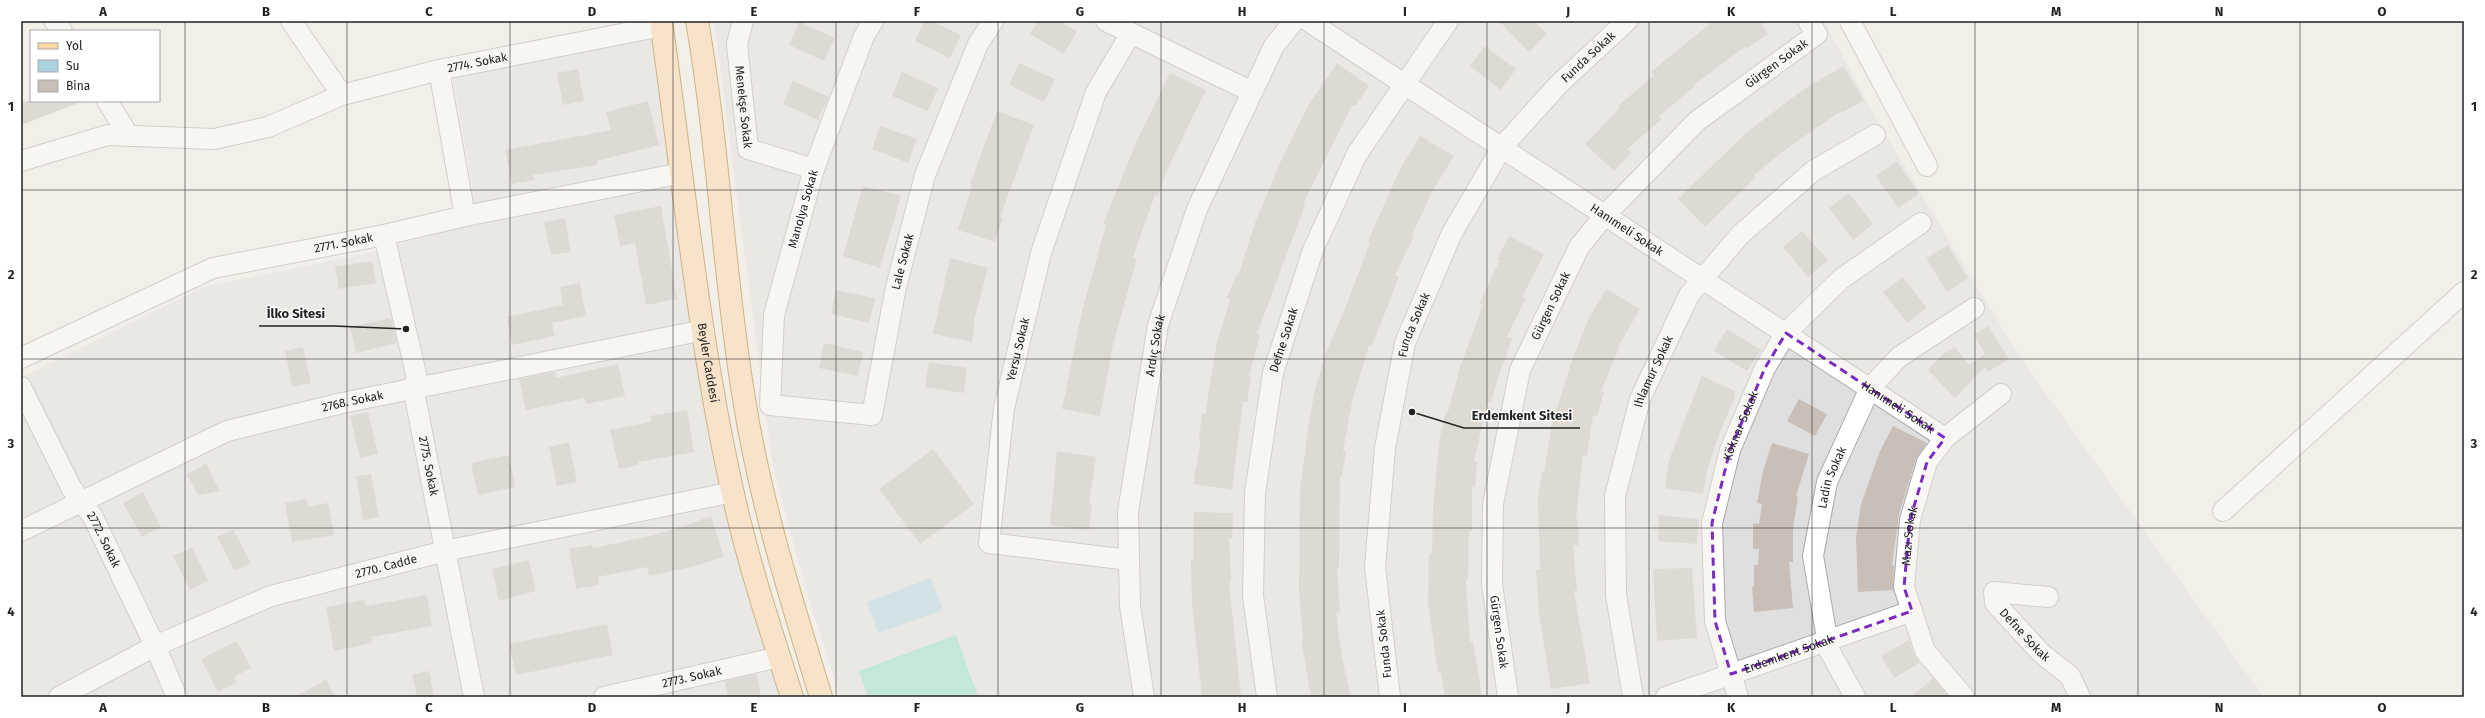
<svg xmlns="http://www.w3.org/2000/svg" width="2485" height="718" font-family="'Fira Sans',sans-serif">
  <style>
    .residential { fill: #e0dfdf }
    .pitch { fill: #88e0be }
    .water { fill: #aad3df }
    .building { fill: #c7bfb8 }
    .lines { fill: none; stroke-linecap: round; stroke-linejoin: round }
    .minor-casing { stroke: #a9a9a9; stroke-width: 22 }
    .major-casing { stroke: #a06b00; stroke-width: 24 }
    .minor { stroke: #fff; stroke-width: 20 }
    .major { stroke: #fcd6a4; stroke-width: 22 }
    .marked { fill: none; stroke: #7b2cbf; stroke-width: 3; stroke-dasharray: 8 5; stroke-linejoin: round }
    .grid { fill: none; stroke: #222; stroke-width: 1; stroke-opacity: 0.55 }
    .labels { text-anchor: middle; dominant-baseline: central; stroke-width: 3; stroke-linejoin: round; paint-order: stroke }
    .street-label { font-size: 12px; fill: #222; stroke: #fff }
    .leader { fill: none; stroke: #222; stroke-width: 1.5 }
    .callout-dot { fill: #222; stroke: #fff; stroke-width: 1.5 }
    .callout-label { font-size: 13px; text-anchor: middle; font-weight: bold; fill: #222; stroke: #fff; stroke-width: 3; stroke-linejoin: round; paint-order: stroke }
    .neatline { fill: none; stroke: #222; stroke-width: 1.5 }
    .grid-label { font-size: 13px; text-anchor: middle; font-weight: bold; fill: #222 }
  </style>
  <rect width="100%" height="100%" fill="#f2efe9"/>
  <path class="residential" d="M714,21H1824L1878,122L2019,356L2263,697H840L807,593L773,468Z
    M655,32L700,386L725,511L781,697H21V378L203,287L369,253L438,233L473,190L453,78Z"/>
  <path class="pitch" d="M956,635L978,697H868L859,671Z"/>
  <path class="water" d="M931,578L943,610L878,633L867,602Z"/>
  <path class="building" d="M924,21H932L961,35L950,58L915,41Z
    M1038,21H1058L1077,31L1064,54L1030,34Z
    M1499,21H1534L1547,34L1529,52Z
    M1713,21H1760L1768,34L1747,48L1746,46L1694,85L1695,86L1659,116L1662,119L1627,149L1631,153L1614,171L1585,144L1620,108L1618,106L1654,75L1651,72Z
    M799,22L835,38L824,61L789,45Z
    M1485,46L1516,69L1501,90L1470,66Z
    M1019,63L1055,79L1044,102L1009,85Z
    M1337,63L1369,86L1355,106L1352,105L1303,204L1305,205L1257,334L1260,335L1249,376L1251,377L1247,402L1243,401L1232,490L1193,484L1201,439H1199L1202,413L1205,414L1217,343L1230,299L1227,298L1236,275L1238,276L1255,223L1279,165L1309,104Z
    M1844,66L1864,101L1841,113V111L1789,147L1754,175L1756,177L1705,227L1678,199L1747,132L1804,89Z
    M578,69L584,101L563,105L557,73Z
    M902,72L938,88L928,111L892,96Z
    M1170,73L1206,90L1166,172L1158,196L1155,195L1133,257L1137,258L1113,345L1100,416L1062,409L1082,311L1106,225L1103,224L1138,138Z
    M793,81L829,97L818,120L783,104Z
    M21,101H81V102L21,125Z
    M648,101L659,145L597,161V165L533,175L534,180L512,184L505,150L611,130L606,112Z
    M997,111L1034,125L1000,217L1003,218L995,242L958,230L972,185L970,184Z
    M880,126L917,139L908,163L872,149Z
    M1420,136L1454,156L1433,190L1412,235L1414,236L1395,275L1399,276L1390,300L1372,346L1369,345L1352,402L1343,451H1346L1342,476H1340L1339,569H1337L1340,612L1336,613L1342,658L1351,697H1311L1301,639H1303L1299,590L1300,490L1309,422L1315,389L1326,353L1345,309L1370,242L1368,241L1400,169Z
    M1897,161L1919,194L1898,208L1876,176Z
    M863,186L901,196L880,268L843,256Z
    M1849,193L1873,224L1853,240L1829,208Z
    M661,206L677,299L646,305L635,243L620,246L614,215Z
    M565,218L571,252L551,255L544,222Z
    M1802,231L1828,260L1808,277L1783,247Z
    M1509,236L1544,254L1522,297L1526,298L1507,337L1512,338L1504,362H1503L1491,402L1488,401L1474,461L1477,462L1475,487H1472V531H1469L1468,579H1466L1470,642L1473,641L1482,697H1445L1441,672L1438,673L1428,603L1429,553H1432L1433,505L1440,437L1446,412H1448L1460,367L1483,305L1479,304L1500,260L1497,259Z
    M1948,245L1968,278L1947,292L1926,258Z
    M950,258L988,268L975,317L972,342L933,334Z
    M372,261L376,283L339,289L335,267Z
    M1903,277L1927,308L1907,323L1883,292Z
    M580,283L586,316L552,323L555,336L512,345L507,317L563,305L560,287Z
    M1606,289L1640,309L1618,347L1619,348L1601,391L1604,392L1597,416L1593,415L1587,456L1583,455L1576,520H1578L1579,545H1573L1577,591H1574L1590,683L1551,689L1539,614L1536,569H1540L1538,500L1542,471L1544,472L1552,424L1572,360L1589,318Z
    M836,290L875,298L869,323L831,314Z
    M391,318L397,343L356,353L350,327Z
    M1988,326L2009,359L1988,372L1985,367L1955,398L1928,370L1943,354L1955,347L1969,365L1985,354L1974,335Z
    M1727,329L1761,350L1747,371L1714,351Z
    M824,343L863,352L858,376L819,368Z
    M303,347L311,383L292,387L285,351Z
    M929,362L967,368L964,393L925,387Z
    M618,364L625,396L586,404L584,398L526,410L519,379L555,372L556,378Z
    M1702,376L1735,391V397L1720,432L1707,470L1703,494L1665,488L1669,460Z
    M1799,399L1827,414L1815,436L1787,421Z
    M687,410L694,452L638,462L639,465L619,469L610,430L651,422L650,416Z
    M368,412L378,454L360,458L350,416Z
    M1893,426L1927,443L1916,459L1899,514L1892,565H1894L1893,590L1858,592L1856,537L1861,504L1880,451Z
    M569,442L577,482L557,486L549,447Z
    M1772,443L1809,454L1796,496L1798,497L1793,528V562H1789L1793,608L1754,612L1752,587H1754V565H1758L1759,549H1753V523L1759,524L1762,504L1757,503L1763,471Z
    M933,449L974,504L920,544L879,489Z
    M1057,451L1096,457L1089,504L1092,505L1089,530L1050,525Z
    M509,455L515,487L478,495L471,463Z
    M206,464L220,491L198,495L187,474Z
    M371,474L379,517L363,520L356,476Z
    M143,492L161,527L142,537L123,503Z
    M307,499L308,507L328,503L334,535L292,542L285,503Z
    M1194,512L1233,513L1232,539H1229L1231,582H1229L1241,697H1202L1192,605L1191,559H1193Z
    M1659,515L1699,519L1697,544L1658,541Z
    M711,516L724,557L695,566L649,576L647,567L598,577L599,585L576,589L569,549L592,545L593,548L641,538L676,529Z
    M233,529L251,563L235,571L217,537Z
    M192,547L208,581L190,590L173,556Z
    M529,560L536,591L499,601L492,569Z
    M1692,568L1697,638L1657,641L1653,569Z
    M427,595L432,626L371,637L372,643L334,651L326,607L364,600L366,606Z
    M607,624L613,655L516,675L509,644Z
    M1909,640L1914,655L1920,663L1894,678L1881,656Z
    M237,641L251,668L234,677L237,682L218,692L201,659Z
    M429,671L434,697H417L412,674Z
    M757,674L761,697H728L725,681Z
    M1933,678L1949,697H1911Z
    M326,680L335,697H295Z"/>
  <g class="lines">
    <defs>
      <g id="minor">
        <path d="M54,21L62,31"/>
        <path d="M291,21L342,95"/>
        <path id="s1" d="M743,21L737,44L748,149L814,169"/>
        <path id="s2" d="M873,21L864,36L814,169L774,315L770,405L872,415L896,287L925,175L978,44L993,21"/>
        <path d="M1106,21L1252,92"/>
        <path id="s3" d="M1308,21L1945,438"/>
        <path d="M1850,21L1927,166"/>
        <path d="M439,70L465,216"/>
        <path d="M107,101L129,136"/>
        <path id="s4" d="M21,161L108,135L214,139L268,127L342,95L439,70L662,26"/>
        <path id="s5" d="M384,235L416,374L415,397L474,697"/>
        <path id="s6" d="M21,358L213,268L384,235L465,216L682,173"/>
        <path id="s7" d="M21,387L72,489L93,517L155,646L177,697"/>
        <path d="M2223,511L2464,292"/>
        <path id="s8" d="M21,531L227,431L342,403L704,330"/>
        <path id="s9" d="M1129,560L989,543L1004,408L1041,253L1096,92L1130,35"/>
        <path id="s10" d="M2048,597L1994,592L1995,603L2041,653L2070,676L2080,697"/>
        <path id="s11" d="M59,697L155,646L271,596L445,551L733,492"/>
        <path id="s12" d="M604,697L779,657"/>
        <path id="s13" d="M1144,697L1130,606L1128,512L1158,325L1197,209L1274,46L1294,21"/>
        <path id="s14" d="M1267,697L1253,596L1255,493L1273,373L1313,250L1357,154L1448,21"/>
        <path id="s15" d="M1390,697L1375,567L1385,448L1405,343L1451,235L1502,147L1559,84L1627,21"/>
        <path id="s16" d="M1508,697L1492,584L1493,504L1520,370L1579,247L1605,215L1697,121L1817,34L1808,21"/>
        <path id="s17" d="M1633,697L1616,595L1615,496L1640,399L1689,295L1740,235L1813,171L1875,135"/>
        <path id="s18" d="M1666,697L1912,611"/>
        <path id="s19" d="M1738,697L1715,621L1712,523L1730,450L1765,368L1786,333L1841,279L1921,223"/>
        <path id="s20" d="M1855,697L1829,650L1813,556L1827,482L1870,388L1899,357L1974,308"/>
        <path id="s21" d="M1964,697L1925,651L1904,587L1910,520L1927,462L1945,438L2001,394"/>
      </g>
      <g id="major">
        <path id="s22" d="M661,21C684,183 699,348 736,507C751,571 772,634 792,697"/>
        <path d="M697,21C719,146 723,274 744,399C760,501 791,599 821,697"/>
      </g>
    </defs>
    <use href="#minor" class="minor-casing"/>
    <use href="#major" class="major-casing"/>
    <use href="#minor" class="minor"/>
    <use href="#major" class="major"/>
  </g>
  <path d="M0 0H2485V718H0ZM1786,333L1945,438L1927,462L1910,520L1904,587L1912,611L1731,674L1715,621L1712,523L1730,450L1765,368Z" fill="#f2efe9" fill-opacity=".55" fill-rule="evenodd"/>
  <path class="marked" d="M1786,333L1945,438L1927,462L1910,520L1904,587L1912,611L1731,674L1715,621L1712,523L1730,450L1765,368Z"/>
  <path class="grid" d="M185,21V697M347,21V697M510,21V697M673,21V697M836,21V697M998,21V697M1161,21V697M1324,21V697M1487,21V697M1649,21V697M1812,21V697M1975,21V697M2138,21V697M2300,21V697M21,190H2464M21,359H2464M21,528H2464"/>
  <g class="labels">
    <g class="street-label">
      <text stroke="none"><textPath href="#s15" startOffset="701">Funda Sokak</textPath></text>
      <text stroke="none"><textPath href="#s4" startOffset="472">2774. Sokak</textPath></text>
      <text stroke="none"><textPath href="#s16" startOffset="738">Gürgen Sokak</textPath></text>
      <text stroke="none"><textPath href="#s1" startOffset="87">Menekşe Sokak</textPath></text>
      <text transform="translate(803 209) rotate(-74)">Manolya Sokak</text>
      <text stroke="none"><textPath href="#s3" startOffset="381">Hanımeli Sokak</textPath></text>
      <text stroke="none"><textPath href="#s6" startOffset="345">2771. Sokak</textPath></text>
      <text stroke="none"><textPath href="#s2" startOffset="660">Lale Sokak</textPath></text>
      <text stroke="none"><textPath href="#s16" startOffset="402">Gürgen Sokak</textPath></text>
      <text stroke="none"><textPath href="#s15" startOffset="377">Funda Sokak</textPath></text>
      <text stroke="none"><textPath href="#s14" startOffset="361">Defne Sokak</textPath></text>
      <text stroke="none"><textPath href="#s13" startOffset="355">Ardıç Sokak</textPath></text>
      <text stroke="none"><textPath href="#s9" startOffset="337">Yersu Sokak</textPath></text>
      <text stroke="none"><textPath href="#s22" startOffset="345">Beyler Caddesi</textPath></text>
      <text stroke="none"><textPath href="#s17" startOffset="333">Ihlamur Sokak</textPath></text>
      <text stroke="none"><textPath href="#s8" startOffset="358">2768. Sokak</textPath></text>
      <text stroke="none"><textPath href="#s3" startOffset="705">Hanımeli Sokak</textPath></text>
      <text stroke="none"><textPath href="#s19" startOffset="279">Köknar Sokak</textPath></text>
      <text stroke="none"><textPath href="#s5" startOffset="236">2775. Sokak</textPath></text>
      <text stroke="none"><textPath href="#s20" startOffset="230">Ladin Sokak</textPath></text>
      <text stroke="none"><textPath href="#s21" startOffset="179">Mazı Sokak</textPath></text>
      <text stroke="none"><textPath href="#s7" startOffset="174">2772. Sokak</textPath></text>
      <text stroke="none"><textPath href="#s11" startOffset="354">2770. Cadde</textPath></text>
      <text transform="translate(1499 632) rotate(82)">Gürgen Sokak</text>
      <text stroke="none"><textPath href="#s10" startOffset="109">Defne Sokak</textPath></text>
      <text transform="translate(1384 644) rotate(-96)">Funda Sokak</text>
      <text stroke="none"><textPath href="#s18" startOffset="130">Erdemkent Sokak</textPath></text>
      <text stroke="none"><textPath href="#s12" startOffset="90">2773. Sokak</textPath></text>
    </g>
  </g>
  <path class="leader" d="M406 329L334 326H259M1412 412L1464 428H1580"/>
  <g class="callout-dot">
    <circle cx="406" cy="329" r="4"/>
    <circle cx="1412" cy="412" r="4"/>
  </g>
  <g class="callout-label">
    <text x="296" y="318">İlko Sitesi</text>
    <text x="1522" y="420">Erdemkent Sitesi</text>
  </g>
  <rect width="2485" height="718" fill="none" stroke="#ffffff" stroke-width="44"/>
  <rect x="30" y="30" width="130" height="72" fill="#ffffff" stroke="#a7a7a7"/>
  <rect x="38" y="43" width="20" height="6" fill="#fcd6a4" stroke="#a7a7a7"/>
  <text x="66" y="50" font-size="12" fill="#222222">Yol</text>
  <rect x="38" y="60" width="20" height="12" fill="#aad3df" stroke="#a7a7a7"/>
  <text x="66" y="70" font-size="12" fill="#222222">Su</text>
  <rect x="38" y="80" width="20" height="12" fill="#c7bfb8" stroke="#a7a7a7"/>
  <text x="66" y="90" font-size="12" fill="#222222">Bina</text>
  <rect x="22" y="22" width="2441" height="674" class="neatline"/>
  <g class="grid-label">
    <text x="103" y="16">A</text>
    <text x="266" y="16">B</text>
    <text x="429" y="16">C</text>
    <text x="592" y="16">D</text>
    <text x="754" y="16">E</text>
    <text x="917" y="16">F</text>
    <text x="1080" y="16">G</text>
    <text x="1242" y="16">H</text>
    <text x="1405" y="16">I</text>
    <text x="1568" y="16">J</text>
    <text x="1731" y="16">K</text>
    <text x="1893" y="16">L</text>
    <text x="2056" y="16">M</text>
    <text x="2219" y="16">N</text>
    <text x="2382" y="16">O</text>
    <text x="11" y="111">1</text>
    <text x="2474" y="111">1</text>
    <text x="11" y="279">2</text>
    <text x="2474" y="279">2</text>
    <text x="11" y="448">3</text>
    <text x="2474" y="448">3</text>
    <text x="11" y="616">4</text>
    <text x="2474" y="616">4</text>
    <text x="103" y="712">A</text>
    <text x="266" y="712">B</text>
    <text x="429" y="712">C</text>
    <text x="592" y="712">D</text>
    <text x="754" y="712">E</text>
    <text x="917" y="712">F</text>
    <text x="1080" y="712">G</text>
    <text x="1242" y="712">H</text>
    <text x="1405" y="712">I</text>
    <text x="1568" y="712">J</text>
    <text x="1731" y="712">K</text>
    <text x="1893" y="712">L</text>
    <text x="2056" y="712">M</text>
    <text x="2219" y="712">N</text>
    <text x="2382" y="712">O</text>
  </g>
</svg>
